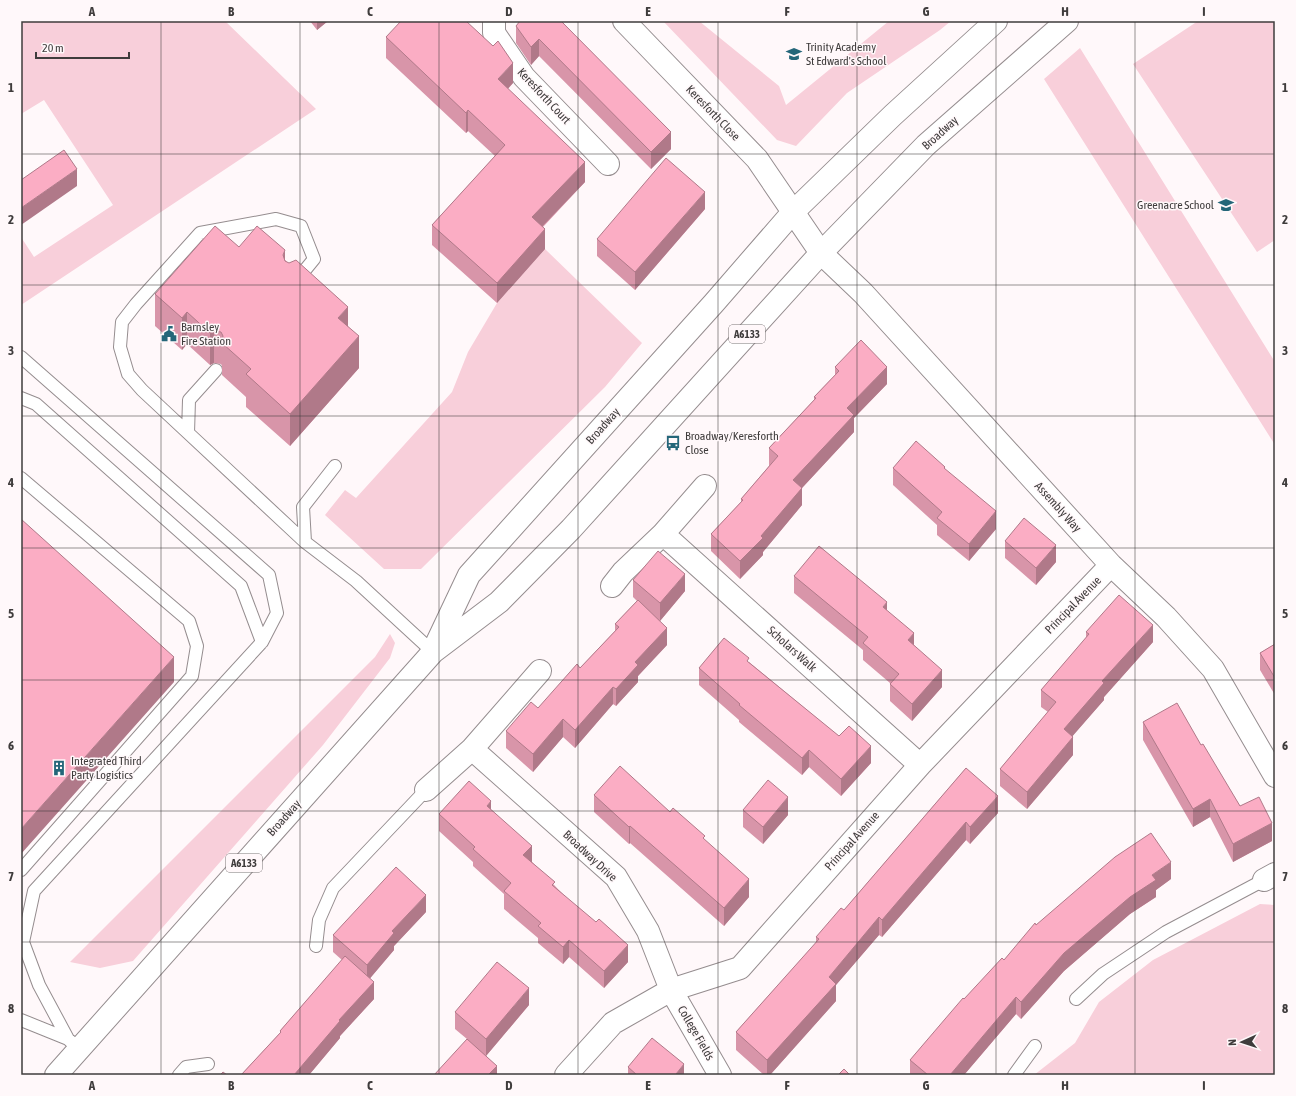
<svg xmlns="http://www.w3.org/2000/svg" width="1296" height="1096" font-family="'Asap Condensed',sans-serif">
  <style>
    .green { fill: #f8cfda }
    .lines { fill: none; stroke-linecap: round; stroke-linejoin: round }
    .service-casing { stroke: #958d8f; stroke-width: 14 }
    .minor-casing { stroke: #958d8f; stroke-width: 24 }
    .trunk-casing { stroke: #958d8f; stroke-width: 24 }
    .service { stroke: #fff; stroke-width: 12 }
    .minor { stroke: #fff; stroke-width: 22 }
    .trunk { stroke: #fff; stroke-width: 22 }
    .wall { fill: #d895a9 }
    .shaded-wall { fill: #b07989 }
    .building { fill: #fbadc4; stroke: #b07989 }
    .grid { fill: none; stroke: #3f3c3c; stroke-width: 1; stroke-opacity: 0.55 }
    .labels { text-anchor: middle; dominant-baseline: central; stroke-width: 3; stroke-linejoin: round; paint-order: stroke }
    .shield { fill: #fff8fa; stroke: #797475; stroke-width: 1 }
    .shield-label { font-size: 11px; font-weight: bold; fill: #3f3c3c }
    .poi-label { font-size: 12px; fill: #3f3c3c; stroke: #fff8fa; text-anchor: start }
    .street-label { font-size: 12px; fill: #3f3c3c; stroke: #fff8fa }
    .neatline { fill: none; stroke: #3f3c3c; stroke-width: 1.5 }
    .grid-label { font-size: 13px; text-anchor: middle; font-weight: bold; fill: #3f3c3c }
  </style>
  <rect width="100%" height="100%" fill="#fff8fa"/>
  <path class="green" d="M21,21H225L316,109L21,305V237L34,257L113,205L44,100L21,114Z
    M663,21H699L779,86L786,105L889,21H951L940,30L847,93L796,146L777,140Z
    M1198,21H1275V240L1257,252L1133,64Z
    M1080,48L1275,362V445L1044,79Z
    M545,249L642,343L605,387L421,569H384L325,515L345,490L356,498L452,392L468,352L497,303Z
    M390,634L395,643L390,658L323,745L133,961L100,968L70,962L375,657Z
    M1260,904L1275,905V1075H1034L1075,1043L1099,1002L1153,960Z"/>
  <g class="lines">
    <defs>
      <path id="service" d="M296,281L314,259L301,226L276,219L200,233L136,304L122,322L120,347L128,374L142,390L305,542L356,581L433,652
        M21,357L269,575L277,613L262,642L34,891L23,942L39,985L68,1039L79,1049
        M21,398L36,404L241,586L262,642
        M188,433L189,400L216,370
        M21,478L189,621L197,646L192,676L21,870
        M305,542L303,507L335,466
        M316,946L319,920L333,888L426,790
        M1076,999L1103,974L1166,932L1264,880
        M21,1020L68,1039
        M179,1075L186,1067L208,1064
        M1014,1075L1035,1046"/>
      <path id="minor" d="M494,21V33L524,77L608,164
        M624,21L757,159L821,253L863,293L1111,565L1166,617L1213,669L1275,776
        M663,534L920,765
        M612,586L623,572L663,534L705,486
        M472,749L616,877L648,931L671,990L720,1075
        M426,790L472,749L540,671
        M1264,880L1275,874
        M566,1075L613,1023L671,990L740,968L920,765L1111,565"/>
      <path id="trunk" d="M434,649L469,575L714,303L793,212L893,115L996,21
        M56,1075L433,652L499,602L571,529L821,253L926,145L1067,21"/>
    </defs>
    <use href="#service" class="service-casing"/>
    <use href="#minor" class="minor-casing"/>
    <use href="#trunk" class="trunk-casing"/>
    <use href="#service" class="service"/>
    <use href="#minor" class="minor"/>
    <use href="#trunk" class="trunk"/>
  </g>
  <path class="wall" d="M310,21H328L317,30Z
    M520,21L671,149L651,169L539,56L531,65L516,43V26Z
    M386,37L513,83L508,89L585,182L543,227L545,249L497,303L432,245V225L495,156L468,131L466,133L386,58Z
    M705,209L635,290L597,256V239Z
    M239,247L285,260L348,326L359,368L290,446L246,407V397L222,375V366L221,364L214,363L210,365L187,344L182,350L155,326V294Z
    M835,367L887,384L854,418V432L802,488V505L763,552V555L740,579L711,551V534L741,502V499L769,466V448L814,400V397L835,375Z
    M893,468L945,469L996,529L969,561L937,535V525L893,485Z
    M1005,541L1056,562L1036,585L1005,558Z
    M794,576L887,611L914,645L942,687L912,721L890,701V683L863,660V650L794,593Z
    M633,580L685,591L660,621L667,645L638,676V682L616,706L613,704L575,748L563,737L533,772L506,748V731L538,708L580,668L615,631V624L637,601L633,597Z
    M1086,632L1153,642L1104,697V700L1072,736L1073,755L1027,809L1000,786V769L1048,712L1041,707V690L1086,638Z
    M1275,644V695L1260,670V653Z
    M749,662L871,763L841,796L809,767L802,775L739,722V720L699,685V668Z
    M1143,722L1201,745L1240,806L1272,841L1233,862L1210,817L1193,827L1143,740Z
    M966,768L998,813L970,844L966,840L882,937L879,935L836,985V1001L770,1075H764L736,1050V1032L816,943V937L844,910Z
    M594,795L670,812L749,897L724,926L630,843L629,844L594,812Z
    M491,810L532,862L628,962L604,988L569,957L563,964L538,943V938L504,909V894L473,866V862L439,831V814Z
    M743,810L788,815L763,844L743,827Z
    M1171,879L1156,890V897L1130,914L1064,971L1021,1019L1016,1014L964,1075H910V1060L964,999L1004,960L1036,925Z
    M426,912L394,946V950L370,978L374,999L340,1036V1038L309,1075H241L280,1033V1031L342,960L333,952V935Z
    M529,1005L486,1056L497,1075L467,1039L455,1029V1012Z
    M628,1067L684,1075H628Z"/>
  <path class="shaded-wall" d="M317,21H328L317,30Z
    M539,39V56L531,65V47Z
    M513,63V83L498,99V79Z
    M468,110V131L466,133V113Z
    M671,132V149L651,169V152Z
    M585,162V182L532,237V217Z
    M77,169V186L21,225V208Z
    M705,192V209L635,290V272Z
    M545,229V249L497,303V283Z
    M285,250V283L283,255Z
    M348,307V339L338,318Z
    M187,312V344L182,350V318Z
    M214,331V363L210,365V333Z
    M359,336V368L290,446V414Z
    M887,367V384L854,418V432L802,488V505L763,552V555L740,579V561L761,536L793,480L847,408Z
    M996,511V529L969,561V544Z
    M1056,545V562L1036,585V568Z
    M685,574V591L660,621V603Z
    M887,602V620L883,607Z
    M1153,625V642L1104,697V700L1064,746V729L1102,681Z
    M667,628V645L638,676V682L616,706V689L635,662Z
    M914,633V650L908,640Z
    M174,657V682L21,854V829Z
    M942,670V687L912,721V704Z
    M613,687V704L575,748V730Z
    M563,719V737L533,772V754Z
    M1073,737V755L1027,809V792Z
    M871,746V763L841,796V779Z
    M809,750V767L802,775V758Z
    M998,796V813L970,844V827Z
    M788,797V815L763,844V827Z
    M1210,799V817L1193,827V809Z
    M491,801V818L487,806Z
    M966,822V840L882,937V920Z
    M1272,823V841L1233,862V844Z
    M630,826V843L629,844V827Z
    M532,846V864L523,855Z
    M1171,862V879L1156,890V897L1130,914L1064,971L1021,1019V1002L1064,953L1152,875Z
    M749,879V897L724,926V908Z
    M426,895V912L394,946V950L367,982V965L392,931Z
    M879,917V935L836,985V1001L770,1075H767V1060L829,977Z
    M569,940V957L563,964V947Z
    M628,945V962L604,988V971Z
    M374,982V999L340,1036V1038L309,1075H294L339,1020Z
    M529,988V1005L486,1056V1039Z
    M1016,997V1014L964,1075H950Z
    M684,1064V1075H676V1074Z
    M497,1066V1075H488Z"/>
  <path class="building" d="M401,21H466L493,46L498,41L513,63L498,79L585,162L532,217L545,229L497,283L432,225L505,145L468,110L466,113L386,37Z
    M520,21H561L671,132L651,152L539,39L531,47L516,26Z
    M64,150L77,169L21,208V180Z
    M666,158L705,192L635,272L597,239Z
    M215,226L239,247L257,226L285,250L283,255L285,261L289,263L296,260L348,307L338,318L359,336L290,414L246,374L251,369L222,343L223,336L221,332L214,331L210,333L187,312L182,318L155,294Z
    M861,340L887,367L847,408L854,415L793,480L802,488L761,536L763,538L740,561L711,534L743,500L741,499L778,456L769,448L816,398L814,397L839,371L835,367Z
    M916,441L945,467L944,468L996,511L969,544L937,518L942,512L893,468Z
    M1024,518L1056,545L1036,568L1005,541Z
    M21,519L174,657L21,829Z
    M819,546L887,602L883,607L914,633L908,640L942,670L912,704L890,684L899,674L863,643L868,637L794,576Z
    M658,551L685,574L660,603L633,580Z
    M1119,595L1153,625L1102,681L1104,683L1064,729L1073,737L1027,792L1000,769L1056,702L1041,690L1089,634L1086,632Z
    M638,600L667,628L635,662L638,665L616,689L613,687L575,730L563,719L533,754L506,731L531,702L538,708L577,664L580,668L619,627L615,624Z
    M724,638L749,658L747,661L839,736L849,726L871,746L841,779L809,750L802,758L739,705L740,704L699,668Z
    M1275,644V678L1260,653Z
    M1177,703L1201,745L1203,744L1240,806L1259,797L1272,823L1233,844L1210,799L1193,809L1143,722Z
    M620,766L670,812L673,808L705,836L703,838L749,879L724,908L630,826L629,827L594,795Z
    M966,768L998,796L970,827L966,822L882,920L879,917L829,977L836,984L767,1060L736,1032L819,939L816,937L841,908L844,910Z
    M768,780L788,797L763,827L743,810Z
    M469,781L491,801L487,806L532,846L523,855L555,882L552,885L596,922L599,919L628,945L604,971L569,940L563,947L538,926L541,923L504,891L511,883L473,849L475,847L439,814Z
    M1151,833L1171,862L1152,875L1156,880L1130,897L1064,953L1021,1002L1016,997L950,1075H928L910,1060L963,998L964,999L1002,958L1004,960L1035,923L1036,925L1115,857Z
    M396,867L426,895L392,931L394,933L367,965L333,935Z
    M345,956L374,982L339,1020L340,1021L305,1062L294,1075H241L281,1032L280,1031Z
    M497,962L529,988L486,1039L455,1012Z
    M652,1038L684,1064L676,1074L677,1075H637L628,1067Z
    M467,1039L497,1066L488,1075H434Z
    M844,1069L850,1075H838Z
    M223,1072L227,1075H220Z"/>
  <path class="grid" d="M161,21V1075M300,21V1075M439,21V1075M578,21V1075M718,21V1075M857,21V1075M996,21V1075M1135,21V1075M21,154H1275M21,285H1275M21,416H1275M21,548H1275M21,680H1275M21,811H1275M21,942H1275"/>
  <defs>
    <symbol id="school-bare" viewBox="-9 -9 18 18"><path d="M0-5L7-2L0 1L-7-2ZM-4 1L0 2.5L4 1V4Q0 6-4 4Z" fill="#246679" stroke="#fff8fa" stroke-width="2.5" paint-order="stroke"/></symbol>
    <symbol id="civic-bare" viewBox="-9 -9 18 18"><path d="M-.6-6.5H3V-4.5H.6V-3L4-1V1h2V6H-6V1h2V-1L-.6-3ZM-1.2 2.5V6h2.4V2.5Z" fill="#246679" stroke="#fff8fa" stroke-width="2.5" paint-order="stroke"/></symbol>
    <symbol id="bus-bare" viewBox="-9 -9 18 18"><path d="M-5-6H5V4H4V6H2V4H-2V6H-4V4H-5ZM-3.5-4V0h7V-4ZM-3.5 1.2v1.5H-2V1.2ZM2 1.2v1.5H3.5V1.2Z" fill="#246679" stroke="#fff8fa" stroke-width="2.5" paint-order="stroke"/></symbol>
    <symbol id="building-bare" viewBox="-9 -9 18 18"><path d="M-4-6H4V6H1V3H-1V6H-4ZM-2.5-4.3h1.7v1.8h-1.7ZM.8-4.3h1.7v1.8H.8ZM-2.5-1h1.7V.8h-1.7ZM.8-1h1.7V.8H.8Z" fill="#246679" stroke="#fff8fa" stroke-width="2.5" paint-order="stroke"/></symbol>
  </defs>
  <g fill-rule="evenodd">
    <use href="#school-bare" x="783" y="43" width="22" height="22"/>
    <use href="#school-bare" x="1215" y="194" width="22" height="22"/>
    <use href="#civic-bare" x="158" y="323" width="22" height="22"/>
    <use href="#bus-bare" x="662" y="432" width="22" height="22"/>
    <use href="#building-bare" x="48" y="757" width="22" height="22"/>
  </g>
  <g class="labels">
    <g class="shield">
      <rect x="729" y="325" width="36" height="18" rx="3"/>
      <rect x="226" y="854" width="36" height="18" rx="3"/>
    </g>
    <g class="shield-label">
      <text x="747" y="334">A6133</text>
      <text x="244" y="863">A6133</text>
    </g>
    <g class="poi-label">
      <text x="806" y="47">Trinity Academy<tspan x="806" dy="14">St Edward's School</tspan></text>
      <text x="1214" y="205" text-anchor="end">Greenacre School</text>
      <text x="181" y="327">Barnsley<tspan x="181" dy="14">Fire Station</tspan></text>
      <text x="685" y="436">Broadway/Keresforth<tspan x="685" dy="14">Close</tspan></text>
      <text x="71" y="761">Integrated Third<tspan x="71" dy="14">Party Logistics</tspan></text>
    </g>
    <g class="street-label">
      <text transform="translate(544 96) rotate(47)">Keresforth Court</text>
      <text transform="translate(713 113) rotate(46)">Keresforth Close</text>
      <text transform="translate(940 133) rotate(-42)">Broadway</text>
      <text transform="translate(603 426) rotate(-48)">Broadway</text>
      <text transform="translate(1058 507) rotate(48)">Assembly Way</text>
      <text transform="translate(1073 605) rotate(-46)">Principal Avenue</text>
      <text transform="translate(792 649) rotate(42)">Scholars Walk</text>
      <text transform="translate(284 818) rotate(-48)">Broadway</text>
      <text transform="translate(852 841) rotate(-48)">Principal Avenue</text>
      <text transform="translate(590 856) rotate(43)">Broadway Drive</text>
      <text transform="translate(696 1033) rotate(60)">College Fields</text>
    </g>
  </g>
  <rect width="1296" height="1096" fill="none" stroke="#fff8fa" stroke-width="44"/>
  <g transform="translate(1242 1042) rotate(267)" stroke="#fff8fa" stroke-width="3" paint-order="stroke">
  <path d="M0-3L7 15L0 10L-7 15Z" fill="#3f3c3c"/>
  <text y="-6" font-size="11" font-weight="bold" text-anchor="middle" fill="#3f3c3c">N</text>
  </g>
  <path d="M36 52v6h93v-6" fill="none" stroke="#3f3c3c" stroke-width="2"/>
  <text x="42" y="52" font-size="12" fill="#3f3c3c" stroke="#fff8fa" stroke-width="3" paint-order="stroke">20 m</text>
  <rect x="22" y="22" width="1252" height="1052" class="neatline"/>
  <g class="grid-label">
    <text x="92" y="16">A</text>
    <text x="231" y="16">B</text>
    <text x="370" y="16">C</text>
    <text x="509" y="16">D</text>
    <text x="648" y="16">E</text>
    <text x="787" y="16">F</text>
    <text x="926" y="16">G</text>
    <text x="1065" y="16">H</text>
    <text x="1204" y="16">I</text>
    <text x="11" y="92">1</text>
    <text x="1285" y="92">1</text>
    <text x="11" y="224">2</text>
    <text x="1285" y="224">2</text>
    <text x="11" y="355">3</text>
    <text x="1285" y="355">3</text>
    <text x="11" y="487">4</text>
    <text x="1285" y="487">4</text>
    <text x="11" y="618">5</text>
    <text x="1285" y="618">5</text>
    <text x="11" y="750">6</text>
    <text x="1285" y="750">6</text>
    <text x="11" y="881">7</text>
    <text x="1285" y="881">7</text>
    <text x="11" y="1013">8</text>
    <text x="1285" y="1013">8</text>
    <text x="92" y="1090">A</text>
    <text x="231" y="1090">B</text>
    <text x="370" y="1090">C</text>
    <text x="509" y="1090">D</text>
    <text x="648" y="1090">E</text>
    <text x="787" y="1090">F</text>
    <text x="926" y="1090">G</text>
    <text x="1065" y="1090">H</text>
    <text x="1204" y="1090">I</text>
  </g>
</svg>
